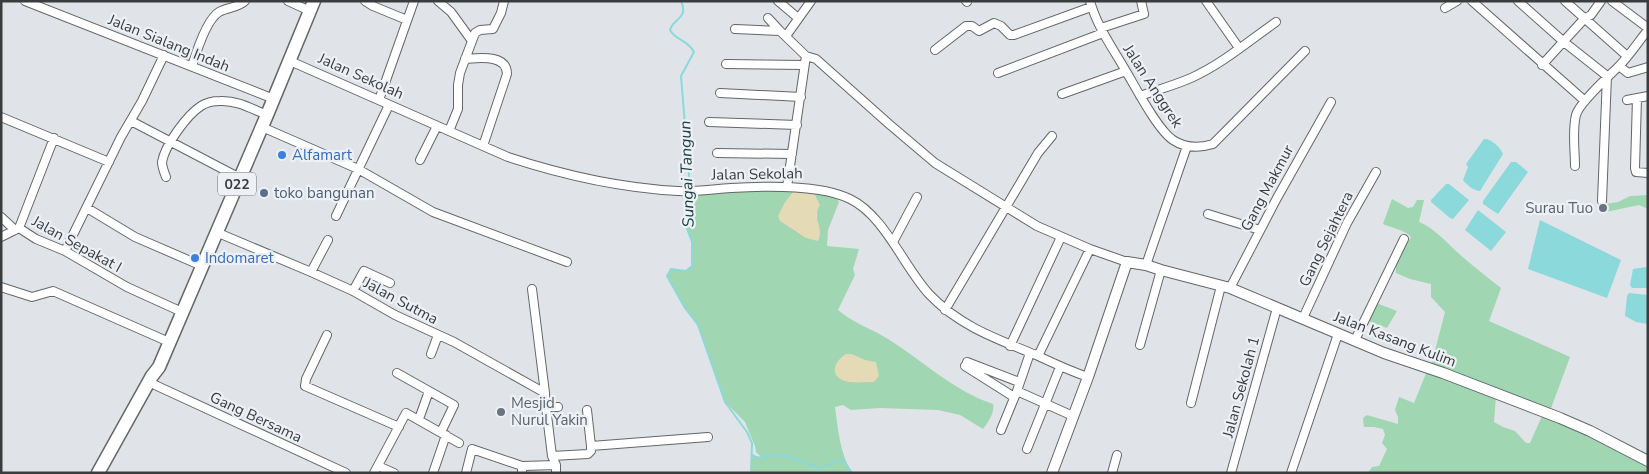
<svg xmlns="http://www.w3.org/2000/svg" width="1649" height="474" font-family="'Nunito Sans',sans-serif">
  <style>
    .green { fill: #a0d6b1; fill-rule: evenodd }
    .sand { fill: #e4dab5 }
    .water { fill: #8bd9da }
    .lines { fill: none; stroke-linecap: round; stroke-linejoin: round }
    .stream { stroke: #8bd9da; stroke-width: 2 }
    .minor-casing { stroke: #63676a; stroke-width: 10 }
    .tertiary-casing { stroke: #63676a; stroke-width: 12 }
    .trunk-casing { stroke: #63676a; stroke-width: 15 }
    .minor { stroke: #fff; stroke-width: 8 }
    .tertiary { stroke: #fff; stroke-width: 10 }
    .trunk { stroke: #fff; stroke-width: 12 }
    .shop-dot { fill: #3f7fe0; stroke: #edf1f6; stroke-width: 2 }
    .service-dot { fill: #5c6f8a; stroke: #edf1f6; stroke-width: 2 }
    .worship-dot { fill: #6b7280; stroke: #edf1f6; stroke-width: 2 }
    .labels { text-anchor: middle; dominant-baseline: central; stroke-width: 4.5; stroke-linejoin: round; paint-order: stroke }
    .shield { fill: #edf1f6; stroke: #707275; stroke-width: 1 }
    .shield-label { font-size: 14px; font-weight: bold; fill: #3a3c3e }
    .street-label { font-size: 15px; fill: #3a3c3e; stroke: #edf1f6 }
    .shop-label { font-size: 15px; fill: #366cbe; stroke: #edf1f6; text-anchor: start }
    .service-label { font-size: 15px; fill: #4e5e75; stroke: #edf1f6; text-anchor: start }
    .worship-label { font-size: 15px; fill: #5b616d; stroke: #edf1f6; text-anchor: end }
    .water-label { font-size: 16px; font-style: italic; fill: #1b4142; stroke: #edf1f6 }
  </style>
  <rect width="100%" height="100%" fill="#e0e4e8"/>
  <path class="green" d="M740,190L794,191L784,204L819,229C814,215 821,205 814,193L836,198L839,202L828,230L827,246L859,249L853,269L855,275L838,310C851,322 874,330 888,339C923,361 954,391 993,404C995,413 988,422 983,429L960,415L938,410L880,408L851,410L843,405L835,407C838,429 840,454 852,473H751V454L756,457H761L756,452L755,446L745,422L725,402L698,325L685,308L667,276L671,269L685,271L692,266V242L686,226L692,209L690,194ZM851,354L864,360L874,382Z
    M1648,195V209L1639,205L1606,212V204L1618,202L1630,196Z
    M1392,199L1408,208L1413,207L1417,200H1424L1419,222C1434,228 1444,240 1456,251C1470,264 1486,276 1501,288L1489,321L1570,357L1550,411L1431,366L1445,312L1431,297V284L1410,279L1396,273V263L1411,237C1405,230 1392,228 1383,224Z
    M1376,303L1397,311L1387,328L1366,320Z
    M1427,371L1496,396L1494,422L1503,427L1515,431L1526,443H1530L1542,416L1600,440L1648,465V473H1368L1372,467L1379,466L1387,449L1382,443L1385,435L1383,429L1374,427H1364L1363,418L1367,415L1398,424V417L1395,410L1399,397L1414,403Z"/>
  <path class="sand" d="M794,191L814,193L820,205C812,218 820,221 820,233C820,236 819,238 818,241L806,238L780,221L778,216L784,204Z
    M846,354H851L865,360L876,362L879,376L874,382C866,382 857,383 849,382C829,378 832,363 846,354Z"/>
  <path class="water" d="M1484,139C1492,139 1500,147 1503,154L1480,191C1474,191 1467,185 1463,180L1468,167L1466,164Z
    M1511,162H1516L1528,172L1498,214L1483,204V201Z
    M1446,184H1449L1469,200L1453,219L1450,218L1431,202V200Z
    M1478,210L1506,232L1491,251L1465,230Z
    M1540,220L1621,260L1607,298L1528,269Z
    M1646,267L1648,272V288H1632L1630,285L1633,269Z
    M1629,293L1648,295V324L1636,322L1625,316L1627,296Z"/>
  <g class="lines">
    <path class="stream" d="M681,1C689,19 673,18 670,30C676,41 687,39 694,52L681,76L690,188
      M690,192L692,209L686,226L692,242V266L686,271L671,269L667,276L685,308L698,325L725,402L747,432L752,443L751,473
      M752,455C761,461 770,455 780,455C793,456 806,465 819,468C827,467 833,461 841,459L844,461L852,473"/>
    <defs>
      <path id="minor" d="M25,1L274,99
        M288,1L310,11
        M365,1L373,6L407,20
        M438,1L451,12L472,41
        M778,1L798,18
        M966,1L967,2
        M1090,1C1097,27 1114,50 1127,73C1137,90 1158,130 1173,140C1185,148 1200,148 1213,144L1305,51
        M1206,1L1239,48
        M1472,1L1585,101
        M1518,1L1564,42L1607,76L1602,201
        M1565,1L1627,56
        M1612,1L1648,28
        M1445,8L1457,1
        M768,18L780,31
        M1101,28L1144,14L1141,1
        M735,29L780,31L806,56
        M786,36L811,1
        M935,50L966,26H972L979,31L994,23L1001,26L1010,35H1014L1091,7
        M465,59C479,58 507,54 507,74L483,146
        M290,61L508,157C563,175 621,188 678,191C696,192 713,189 731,188C765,186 820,184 850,199C884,215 904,267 929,294C959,326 997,339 1036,355C1053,363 1070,371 1088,377
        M726,64L804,65
        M1542,65L1585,18L1591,15L1601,1
        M192,66C196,53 207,19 219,12C228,7 238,8 245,1
        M1619,66L1628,73L1648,67
        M998,73L1103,33
        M720,93L801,97
        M1062,94L1126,71
        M1140,96C1157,90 1175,85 1191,78C1222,64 1249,41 1276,22
        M1637,98L1635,168L1636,172L1648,173
        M379,100L414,1
        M1627,100L1648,96
        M1,117L109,162
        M131,121L240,178
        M709,122L797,125
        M262,127L358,169L433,212L567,262
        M449,131L458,109V85L460,73L475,33L480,30L493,29L501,13L504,1
        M54,138L19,228L36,239L65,251L127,287L182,312
        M717,153L792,154
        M420,160L437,126
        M1575,166C1575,150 1572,131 1576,115C1579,103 1609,76 1619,66C1630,55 1638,42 1648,30
        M166,177C164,172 162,167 162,162C165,145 187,115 201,106C207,102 214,101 220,101C237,100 252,109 267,115
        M787,187L806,56L816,59L889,124L935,163L1037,226L1090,249L1127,262
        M87,208L135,237L202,266
        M1208,214L1260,230
        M336,216L389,105
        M1,217L15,230
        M216,232L311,272L353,291L395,315L454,342L545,393L546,407H558
        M1,237L19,228
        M893,242L917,197
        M65,251L121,137L142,101L164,55
        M1146,265L1187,146
        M311,272L328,240
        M1,287L32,297L53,291L169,342
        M1230,288L1277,198L1331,102
        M532,289L545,393
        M353,291L364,271L390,283
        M945,310L1038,153L1052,136
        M1303,318L1347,223L1376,172
        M327,335L306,379L305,386L399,427
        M1355,340L1404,239
        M1140,345L1161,270
        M1010,346L1061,237
        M431,354L438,335
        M1038,356L1090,249
        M967,362L1019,382
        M965,366L1014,397
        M397,373L429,391L419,419
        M155,385L346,473
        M429,391L454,405L441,432
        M1017,391L1073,416
        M1191,403L1221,286
        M546,407L552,456L556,465V473
        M587,410L591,446L708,437
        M1001,430L1017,391L1030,353
        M1027,449L1060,367
        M552,456L588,454L591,451V446
        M378,466L394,473
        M374,473L406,413L459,443
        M433,473L446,435
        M466,473L472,449L522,466
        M522,473V466L556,465
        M1112,473L1117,455
        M1231,473L1277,308
        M1291,473L1338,334"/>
      <path id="tertiary" d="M1052,473L1088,377L1127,262L1146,265L1161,270L1230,288L1384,353L1443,373L1560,418L1590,431L1648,461"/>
      <path id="trunk" d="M98,473L152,376L159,367L267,115L314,1"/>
    </defs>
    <use href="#minor" class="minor-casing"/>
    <use href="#tertiary" class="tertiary-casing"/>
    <use href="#trunk" class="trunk-casing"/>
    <use href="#minor" class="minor"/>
    <use href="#tertiary" class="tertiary"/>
    <use href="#trunk" class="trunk"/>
  </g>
  <g class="shop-dot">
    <circle cx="282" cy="155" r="5"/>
    <circle cx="195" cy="258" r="5"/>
  </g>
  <circle class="service-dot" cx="264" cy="193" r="5"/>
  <g class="worship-dot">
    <circle cx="1603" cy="208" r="5"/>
    <circle cx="501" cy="412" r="5"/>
  </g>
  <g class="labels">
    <rect class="shield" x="218" y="172.5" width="38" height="23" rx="4"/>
    <g class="shield-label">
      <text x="237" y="184">022</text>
    </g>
    <g class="street-label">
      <text transform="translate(169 43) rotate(22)">Jalan Sialang Indah</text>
      <text transform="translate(361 76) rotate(24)">Jalan Sekolah</text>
      <text transform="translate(1153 86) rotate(57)">Jalan Anggrek</text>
      <text transform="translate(757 174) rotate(-1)">Jalan Sekolah</text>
      <text transform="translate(1267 188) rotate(-62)">Gang Makmur</text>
      <text transform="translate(1326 239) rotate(-64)">Gang Sejahtera</text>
      <text transform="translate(77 244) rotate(29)">Jalan Sepakat I</text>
      <text transform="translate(401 301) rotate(28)">Jalan Sutma</text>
      <text transform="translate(1395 339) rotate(21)">Jalan Kasang Kulim</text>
      <text transform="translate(1241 387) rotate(-75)">Jalan Sekolah 1</text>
      <text transform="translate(256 417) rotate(25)">Gang Bersama</text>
    </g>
    <g class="shop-label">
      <text x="292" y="155">Alfamart</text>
      <text x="205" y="258">Indomaret</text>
    </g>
    <g class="service-label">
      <text x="274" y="193">toko bangunan</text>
    </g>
    <g class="worship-label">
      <text x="1593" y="208">Surau Tuo</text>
      <text x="511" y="403" text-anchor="start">Mesjid<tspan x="511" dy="17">Nurul Yakin</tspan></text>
    </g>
    <g class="water-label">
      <text transform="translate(687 174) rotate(-92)">Sungai Tangun</text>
    </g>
  </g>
  <rect width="1649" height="474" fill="none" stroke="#3a3c3e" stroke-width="5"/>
</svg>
